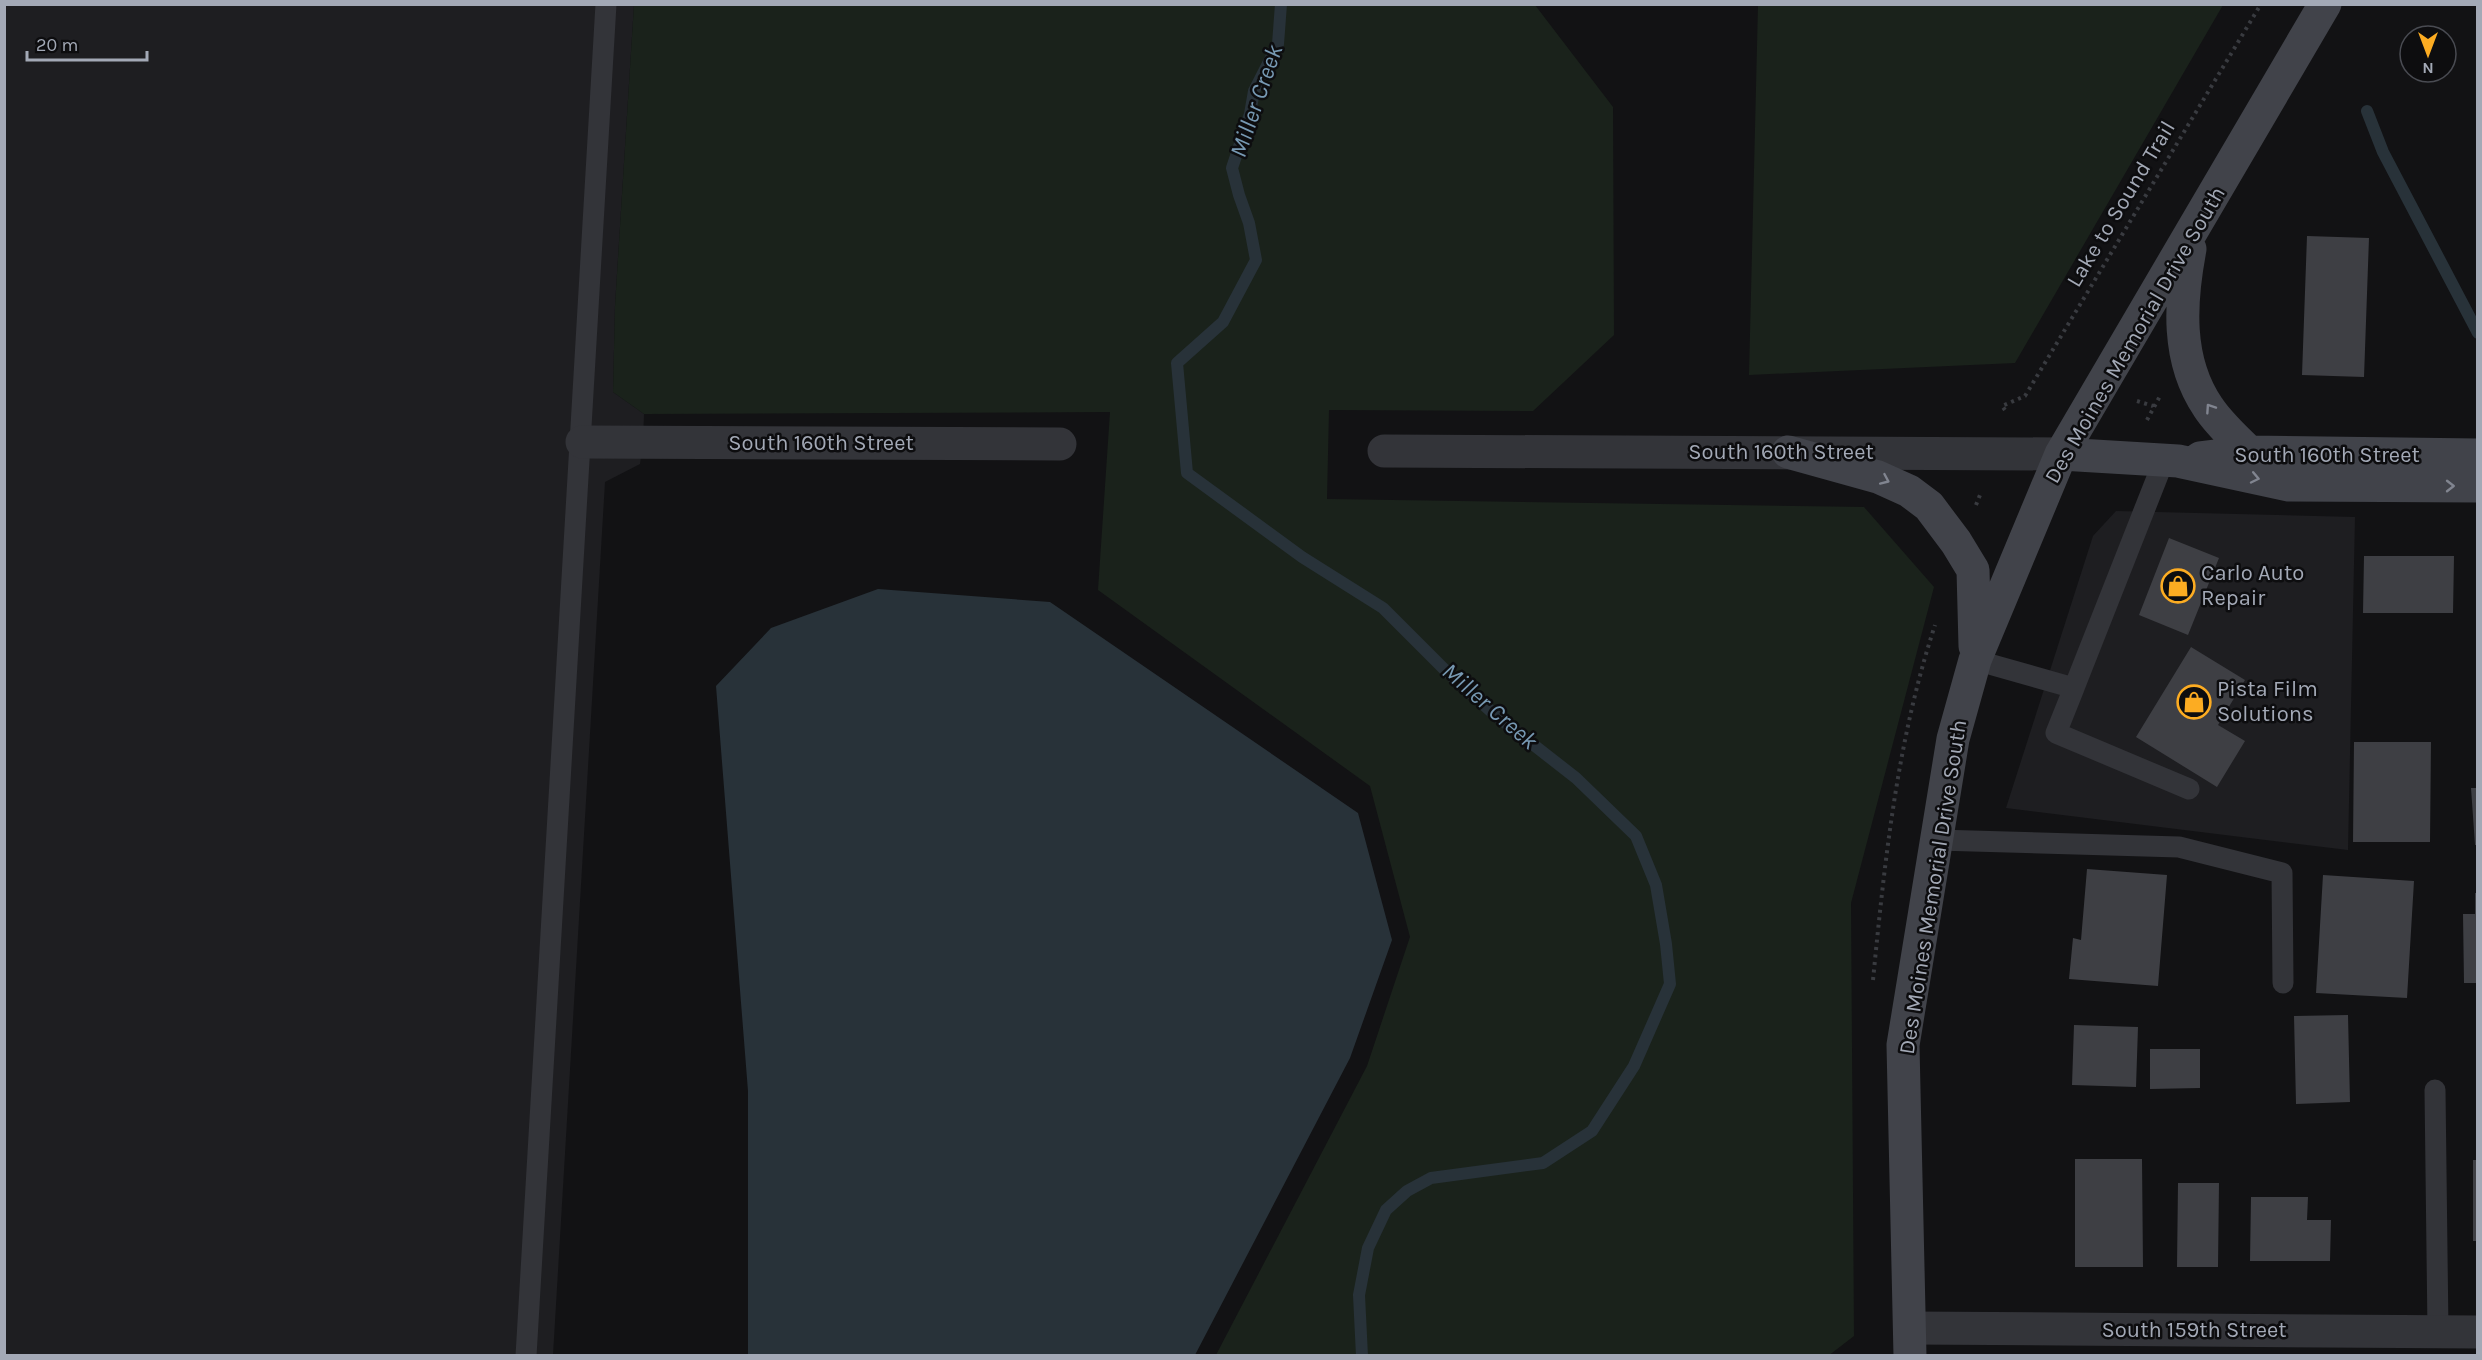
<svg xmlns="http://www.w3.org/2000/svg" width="2482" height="1360" font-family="Karla,sans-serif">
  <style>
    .built { fill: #1e1e21 }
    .green { fill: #1a221b }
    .water { fill: #283239 }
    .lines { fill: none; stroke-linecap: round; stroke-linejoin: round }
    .stream { stroke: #283239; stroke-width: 12 }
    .building { fill: #3e3f44 }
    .path { stroke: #393b40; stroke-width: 4; stroke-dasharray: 3 4.5; stroke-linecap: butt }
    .lane { stroke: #333439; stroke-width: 21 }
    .street { stroke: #333439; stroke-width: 33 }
    .secondary { stroke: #41434a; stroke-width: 33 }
    .oneway { stroke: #818590 }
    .labels { text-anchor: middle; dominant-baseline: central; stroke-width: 5; stroke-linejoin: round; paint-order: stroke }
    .street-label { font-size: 22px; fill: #a3a9b6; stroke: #0d0d0f }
    .poi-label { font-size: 22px; fill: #a3a9b6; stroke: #0d0d0f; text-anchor: start }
    .water-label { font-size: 24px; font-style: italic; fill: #7799b3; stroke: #0d0d0f }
  </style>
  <rect width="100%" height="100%" fill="#121214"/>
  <path class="built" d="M5,5H634L615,306L613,392L644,414L643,442L640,464L605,482L553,1355L5,1356Z
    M2116,511L2355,517L2348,850L2006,808L2093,536Z"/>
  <path class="green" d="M634,5H1535L1613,107L1614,335L1533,411L1329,410L1327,499L1864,507L1934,587L1851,903L1854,1336L1828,1356L1216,1355L1367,1066L1410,937L1370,786L1098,590L1110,412L644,414L613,392L615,306Z
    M1758,5V4L2223,5L2015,363L1749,375Z"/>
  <path class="water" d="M878,589L1050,602L1358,813L1392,940L1350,1058L1195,1355H748V1091L716,686L771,628Z"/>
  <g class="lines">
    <path class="stream" d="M1281,4L1278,44L1254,91L1250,114L1232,168L1239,195L1249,223L1256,260L1223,322L1177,363L1187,473L1302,557L1383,608L1444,669L1494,714L1576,778L1636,836L1656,885L1666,944L1670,984L1634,1066L1592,1131L1543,1163L1431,1178L1407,1191L1386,1210L1368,1248L1359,1295L1362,1356
      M2367,111L2383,152L2478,333"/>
  </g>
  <path class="building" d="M2307,236L2369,238L2364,377L2302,375Z
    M2169,538L2219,558L2188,635L2139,615Z
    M2364,556H2454L2453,613H2363Z
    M2191,647L2245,680L2218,725L2245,741L2217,787L2136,737Z
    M2354,742H2431L2430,842H2353Z
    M2471,788H2478V845H2475Z
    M2087,869L2167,875L2158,986L2069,979L2073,938L2081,940Z
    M2323,875L2414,881L2407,998L2316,993Z
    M2475,893H2478V983H2464L2463,914H2475Z
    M2348,1015L2350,1102L2296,1104L2294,1016Z
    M2074,1025L2138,1027L2136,1087L2072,1085Z
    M2150,1049H2200V1088L2150,1089Z
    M2075,1159H2142L2143,1267H2075Z
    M2473,1160H2478V1241H2473Z
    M2178,1183H2219L2218,1267H2177Z
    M2251,1197H2308L2307,1220H2331L2330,1261H2250Z"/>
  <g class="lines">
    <path class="path" d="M2137,401L2153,406
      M2005,410L2002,406L2025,396L2261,4
      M2147,420L2160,396
      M1976,505L1980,495
      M1873,980C1885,859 1897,741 1935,625"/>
    <path class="lane" d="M1975,660L2074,688L2164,460
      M2074,688L2056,733L2189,789
      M1937,840L2179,847L2282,873L2283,983
      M2435,1090L2438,1332
      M526,1356L606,4"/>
    <path class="street" d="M582,442L1060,444
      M1384,451L2061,454
      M1910,1328L2478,1332"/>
    <path class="secondary" d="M2190,249C2180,302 2176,360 2208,407C2219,424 2235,438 2249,452
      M1788,452L1878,477L1909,491L1929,506L1956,542L1973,570L1975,646
      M2061,454L2178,461L2289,485L2478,486
      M2200,458L2249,452L2478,455
      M1910,1356L1903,1045L1953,739L1975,660L2061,454L2325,4"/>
  </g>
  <defs><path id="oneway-chevron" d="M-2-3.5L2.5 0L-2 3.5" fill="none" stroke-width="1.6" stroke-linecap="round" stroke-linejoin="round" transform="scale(1.5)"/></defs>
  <g class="oneway">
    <use href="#oneway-chevron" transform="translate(2210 408) rotate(-124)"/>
    <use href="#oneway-chevron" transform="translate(2255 478) rotate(12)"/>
    <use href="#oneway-chevron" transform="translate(1885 480) rotate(24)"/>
    <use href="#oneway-chevron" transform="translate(2450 486)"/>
  </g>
  <defs>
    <symbol id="shop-ring" viewBox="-11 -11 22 22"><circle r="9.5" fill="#0d0d0f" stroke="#fcac22" stroke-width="1.5"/><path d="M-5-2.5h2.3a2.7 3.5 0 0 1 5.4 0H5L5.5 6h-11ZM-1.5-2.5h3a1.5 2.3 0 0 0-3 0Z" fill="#fcac22"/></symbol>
  </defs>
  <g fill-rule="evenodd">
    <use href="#shop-ring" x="2159" y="567" width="38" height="38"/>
    <use href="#shop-ring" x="2175" y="683" width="38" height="38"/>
  </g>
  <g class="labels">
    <g class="street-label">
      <text transform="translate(2121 204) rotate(-59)">Lake to Sound Trail</text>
      <text transform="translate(2135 335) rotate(-60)">Des Moines Memorial Drive South</text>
      <text x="821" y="443">South 160th Street</text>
      <text x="1781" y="452">South 160th Street</text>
      <text x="2327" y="455">South 160th Street</text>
      <text transform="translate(1933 887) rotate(-81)">Des Moines Memorial Drive South</text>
      <text x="2194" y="1330">South 159th Street</text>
    </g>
    <g class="poi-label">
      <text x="2201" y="573">Carlo Auto<tspan x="2201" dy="25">Repair</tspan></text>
      <text x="2217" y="689">Pista Film<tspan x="2217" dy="25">Solutions</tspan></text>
    </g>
    <g class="water-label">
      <text transform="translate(1256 101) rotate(-71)">Miller Creek</text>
      <text transform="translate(1490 706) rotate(41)">Miller Creek</text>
    </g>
  </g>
  <rect width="2482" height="1360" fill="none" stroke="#a3a9b6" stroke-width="12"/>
  <g transform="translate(2428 54) rotate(180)"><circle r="28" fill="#0d0d0f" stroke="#494b52" stroke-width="1.5"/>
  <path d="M0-4.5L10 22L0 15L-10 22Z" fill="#fcac22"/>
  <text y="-9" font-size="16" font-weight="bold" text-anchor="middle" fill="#a3a9b6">N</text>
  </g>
  <path d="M27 51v9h120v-9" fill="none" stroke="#a3a9b6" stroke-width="3"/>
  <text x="36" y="51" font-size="18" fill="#a3a9b6" stroke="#0d0d0f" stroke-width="4.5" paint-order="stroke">20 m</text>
</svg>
